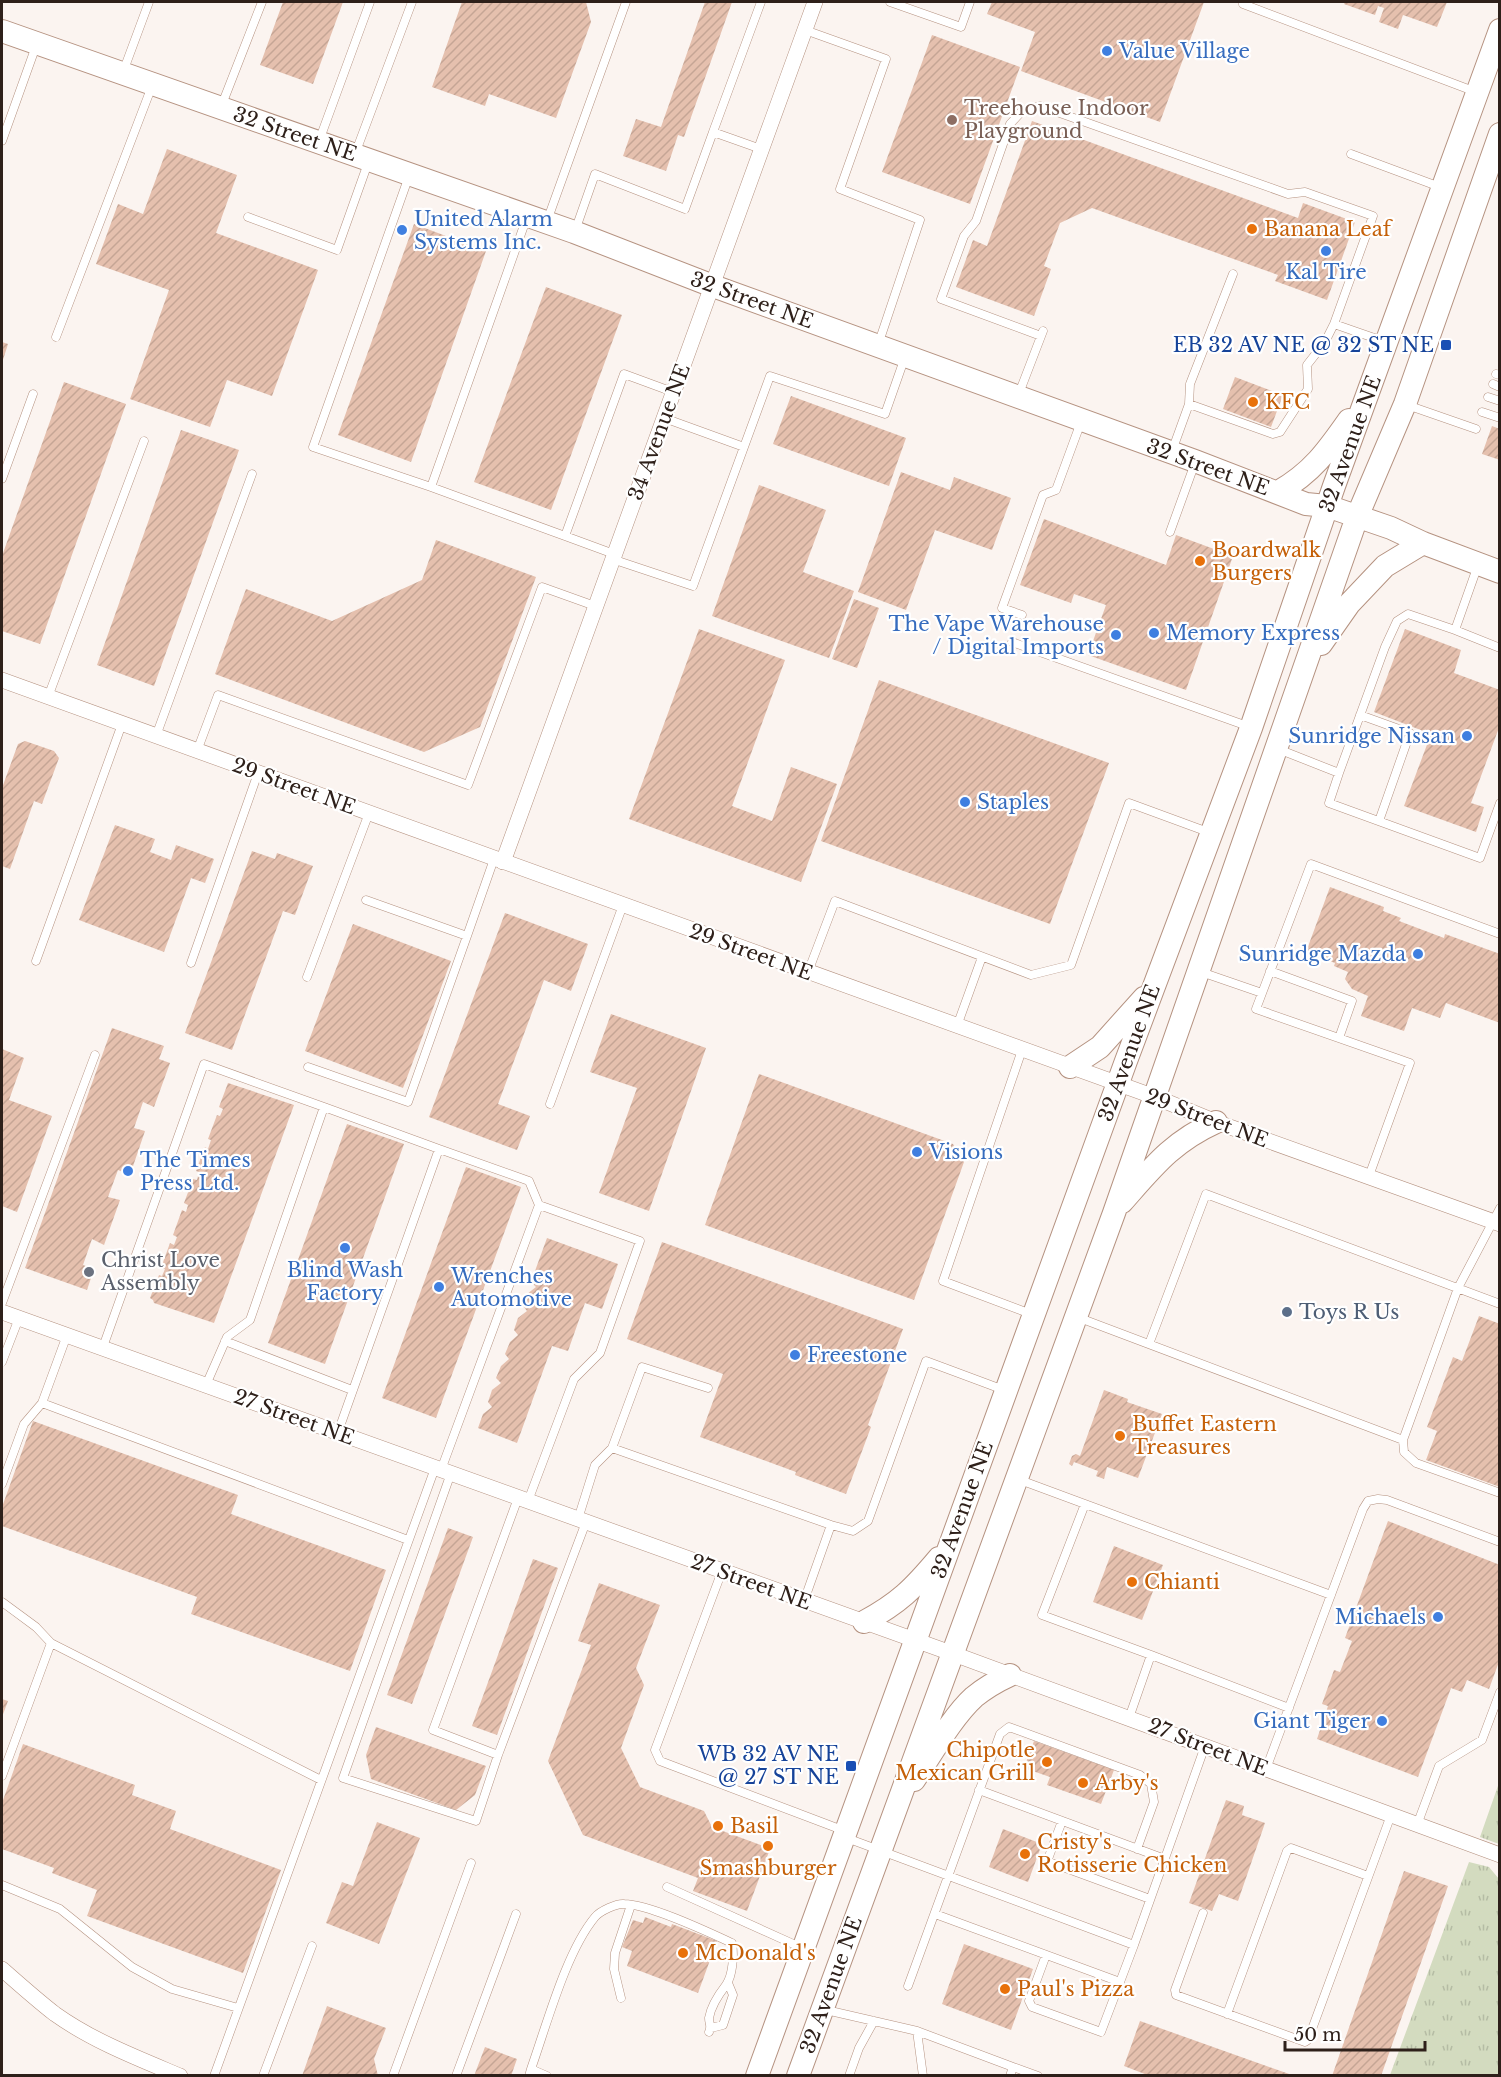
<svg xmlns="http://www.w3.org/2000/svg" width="1501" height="2077" font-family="'Libre Baskerville',serif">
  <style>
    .grass { fill: url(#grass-tufts) }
    .building { fill: url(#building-hatch) }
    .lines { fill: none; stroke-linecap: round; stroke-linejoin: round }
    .lane-casing { stroke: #b59280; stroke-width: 9 }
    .street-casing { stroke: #b59280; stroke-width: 16 }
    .secondary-casing { stroke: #b59280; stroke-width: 24 }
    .lane { stroke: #fff; stroke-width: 8 }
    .street { stroke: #fff; stroke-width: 15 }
    .secondary { stroke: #fff; stroke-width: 22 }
    .shop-dot { fill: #3f7fe0; stroke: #fff; stroke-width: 2 }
    .education-dot { fill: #8d6e63; stroke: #fff; stroke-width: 2 }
    .food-dot { fill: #e8710a; stroke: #fff; stroke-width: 2 }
    .transit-dot { fill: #1a4fb4; stroke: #fff; stroke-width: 2 }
    .worship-dot { fill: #6b7280; stroke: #fff; stroke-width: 2 }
    .service-dot { fill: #5c6f8a; stroke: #fff; stroke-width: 2 }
    .labels { text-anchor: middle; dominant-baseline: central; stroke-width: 4.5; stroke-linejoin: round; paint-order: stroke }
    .shop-label { font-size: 20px; fill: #366cbe; stroke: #fff; text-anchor: start }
    .education-label { font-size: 20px; fill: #785e54; stroke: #fff; text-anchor: start }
    .street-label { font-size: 20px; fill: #2e201a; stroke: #fff }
    .food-label { font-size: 20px; fill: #c56008; stroke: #fff; text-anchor: start }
    .transit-label { font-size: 20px; fill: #164399; stroke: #fff; text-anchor: end }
    .worship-label { font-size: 20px; fill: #5b616d; stroke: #fff; text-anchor: start }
    .service-label { font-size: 20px; fill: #4e5e75; stroke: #fff; text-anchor: start }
  </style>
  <defs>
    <pattern id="grass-tufts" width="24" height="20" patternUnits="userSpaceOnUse" patternTransform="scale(1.5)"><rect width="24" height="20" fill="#d3dbbf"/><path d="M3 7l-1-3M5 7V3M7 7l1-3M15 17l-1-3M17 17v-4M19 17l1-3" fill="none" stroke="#b5bca4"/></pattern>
    <pattern id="building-hatch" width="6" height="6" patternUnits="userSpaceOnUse" patternTransform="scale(1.5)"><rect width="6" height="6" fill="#e5c0ae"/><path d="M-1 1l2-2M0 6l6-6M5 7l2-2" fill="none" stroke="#c5a595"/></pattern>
  </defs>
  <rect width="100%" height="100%" fill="#fbf4f0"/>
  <path class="grass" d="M1499,1783L1500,1844H1499L1480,1837Z
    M1469,1862L1489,1867L1499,1879V2075H1390Z"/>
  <path class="building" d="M283,2H343L313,84L260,65Z
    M462,2H586L591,22L556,118L489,94L485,106L432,87Z
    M705,2H732L684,137L678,135L666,171L623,156L636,119L661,127Z
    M992,2H1204L1160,122L1021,71L1035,32L987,14Z
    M1345,2H1447L1437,27L1403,15L1398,29L1379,22L1384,8L1378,6L1375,15L1344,4Z
    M932,35L1020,67L970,204L882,172Z
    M1032,121L1298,218L1303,203L1355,222L1327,300L1275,281L1278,275L1092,208L1060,223L1044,266L1051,269L1034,316L956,287L973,240L987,246Z
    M167,149L237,175L216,233L318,270L272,396L227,380L210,427L130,399L169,290L96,264L118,204L143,214Z
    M414,224L486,251L411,462L338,435Z
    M546,287L622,315L551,510L474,482Z
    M2,342L8,344L2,363Z
    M1235,377L1283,395L1271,427L1223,409Z
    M64,382L126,404L40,644L2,631V556Z
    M791,396L906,438L889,486L773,444Z
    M1492,426L1500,429V460L1482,454Z
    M181,430L239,450L154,686L97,665Z
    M901,472L950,490L954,477L1011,498L992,550L935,530L906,610L858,592Z
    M759,485L826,510L803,572L854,591L829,658L712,616Z
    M1044,519L1166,565L1176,535L1233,556L1186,690L1088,655L1106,605L1074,594L1071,603L1020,585Z
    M436,540L536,577L480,727L424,752L215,674L246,589L332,621L422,580Z
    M854,599L879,608L857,668L832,659Z
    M699,629L785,660L732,806L772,821L791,767L837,784L801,882L629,819Z
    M1405,629L1461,650L1454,673L1500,690V725L1471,803L1484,807L1476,832L1404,806L1431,734L1374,712Z
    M879,680L1109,763L1050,924L821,841Z
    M25,741L54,751L59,758L42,804L34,801L10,869L2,866V788L18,744Z
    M115,825L155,839L150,852L171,860L176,845L214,859L205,883L191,878L164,952L79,920Z
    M252,851L275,859L277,853L313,866L295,915L283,911L232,1050L185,1033Z
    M1330,887L1384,907L1383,911L1401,918L1399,921L1444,938L1445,934L1500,954V1023L1446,1003L1440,1018L1412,1008L1404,1031L1361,1016L1368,996L1352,989L1345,979L1348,972L1334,966L1335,963L1306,952Z
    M505,913L588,944L571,991L544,980L498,1104L530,1116L517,1150L429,1117Z
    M353,924L451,961L403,1088L305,1051Z
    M611,1014L706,1048L649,1211L599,1193L637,1088L590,1072Z
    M112,1028L164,1046L159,1059L170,1063L154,1107L143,1102L134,1128L145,1131L130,1175L118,1170L108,1197L120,1200L104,1245L92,1239L83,1265L94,1269L87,1290L25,1268Z
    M2,1049L24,1058L9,1100L52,1116L17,1212L2,1206Z
    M759,1074L953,1144L964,1162L914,1300L705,1225Z
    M228,1083L294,1105L214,1323L154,1303L153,1300L150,1298L159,1275L162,1276L165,1269L161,1268L170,1243L174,1245L177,1237L173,1235L182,1210L186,1212L188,1205L184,1203L193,1179L197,1180L199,1172L196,1171L205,1147L208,1149L211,1140L208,1139L217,1115L220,1116L223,1109L219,1107Z
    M347,1124L404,1144L325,1364L268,1343Z
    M466,1167L521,1187L436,1418L382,1398Z
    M547,1238L618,1264L602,1309L585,1303L568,1351L552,1346L517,1443L478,1428L483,1414L492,1407L488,1402L492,1390L501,1383L496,1378L501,1366L509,1359L505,1354L510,1342L518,1335L514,1330L518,1318L527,1311L523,1306L527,1294L536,1287L531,1282Z
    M662,1242L903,1329L868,1425L871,1427L846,1494L795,1475L796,1472L700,1437L723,1374L627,1339Z
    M1479,1316L1500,1324V1487L1426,1460L1437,1431L1427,1427L1453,1357L1462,1361Z
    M1104,1390L1128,1399L1127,1402L1162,1414L1138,1478L1107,1467L1104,1479L1096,1476L1098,1471L1074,1462L1072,1466L1069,1464L1072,1456L1076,1454L1080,1456Z
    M33,1421L238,1495L231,1514L386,1570L350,1671L191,1614L197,1597L2,1526V1507Z
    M1388,1521L1500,1565V1659L1489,1689L1467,1680L1462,1692L1451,1688L1418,1777L1317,1739L1328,1706L1322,1704L1334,1670L1340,1672L1352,1641L1345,1638Z
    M448,1528L473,1537L412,1704L387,1695Z
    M1114,1546L1163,1565L1142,1620L1093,1602Z
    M533,1559L558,1568L497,1735L472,1726Z
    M599,1583L660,1605L636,1668L644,1685L621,1748L640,1787L704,1811L712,1827L769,1848L770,1849L747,1911L693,1891L698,1878L583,1835L548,1761L591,1645L578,1641Z
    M2,1699L8,1701L2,1717Z
    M376,1727L486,1766L475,1795L456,1810L371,1779L366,1755Z
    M1034,1741L1114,1770L1101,1804L1047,1785L1050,1777L1024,1768Z
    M23,1744L135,1785L132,1795L176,1811L170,1829L281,1870L243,1973L87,1916L97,1890L52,1873L54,1868L2,1849V1803Z
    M1226,1800L1244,1806L1242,1815L1265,1823L1238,1901L1219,1894L1212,1911L1189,1903Z
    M377,1822L420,1838L379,1944L326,1923L342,1882L353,1886Z
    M1003,1829L1042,1844L1028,1882L989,1867Z
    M1404,1871L1448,1886L1381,2076H1332Z
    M645,1917L671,1927L672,1924L717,1941L698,1993L627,1966L632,1951L622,1947L633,1920L643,1923Z
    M964,1944L1033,1969L1011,2030L942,2004Z
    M327,2006L386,2028L374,2059L378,2076H302Z
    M1140,2021L1292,2075V2076H1150L1124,2066Z
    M485,2047L517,2059L511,2076H474Z"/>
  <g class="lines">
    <defs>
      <path id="lane" d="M890,2L961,27L970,2
        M1244,2L1243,4L1476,92
        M805,30L886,59L840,189L920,220L878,345
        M123,72L149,2
        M221,107L262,2
        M2,141L36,46
        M319,141L370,2
        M761,149L713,132L761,2
        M355,154L412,2
        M1351,154L1440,187
        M409,176L313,447L431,487
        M248,217L337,250L368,163
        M527,217L431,487L565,536
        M547,221L626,2
        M575,231L595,174L685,209L713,132
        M1041,336L941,299L964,236L976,221L1010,124L1022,111L1040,106L1288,194L1305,192L1373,216L1334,324
        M56,337L152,86
        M1496,374L1500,375
        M1493,384L1500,387
        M1018,396L1043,331
        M1488,397L1500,401
        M1189,404L1273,434L1280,432L1308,389L1307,365L1325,342L1334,324L1383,341
        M1407,405L1476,429
        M1482,412L1500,418
        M664,418L744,447
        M1172,451L1189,404L1190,384L1233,274
        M2,479L33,394
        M1170,532L1195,463
        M614,554L565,536L624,374L673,392
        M612,559L693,586L770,376L885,414L905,357
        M1022,615L1002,608L1043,495L1056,490L1081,422
        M1455,630L1500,648
        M1012,642L1250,727
        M48,697L144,441
        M1360,715L1410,733L1379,821
        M156,736L252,474
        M1278,749L1339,773L1385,647L1397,621L1408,614L1455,630L1478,565
        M197,751L218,695L468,785L542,587L595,606
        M1339,773L1329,803L1480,858L1500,803
        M366,900L467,936L494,859
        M36,961L122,724
        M191,963L258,773
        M1270,971L1352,1001L1339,1038
        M808,972L835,901L1031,975L1071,965L1129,803L1208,832
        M1201,972L1262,993
        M307,977L369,813
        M957,1026L982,957
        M1022,1050L943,1281L1031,1314
        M308,1067L408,1102L467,936
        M550,1104L623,905
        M1369,1176L1410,1063L1256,1009L1311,864L1500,934
        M2,1303L95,1055
        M1077,1317L1403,1440L1458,1288L1500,1208
        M67,1335L42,1403L408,1540
        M225,1341L352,1390
        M1149,1344L1206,1194L1500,1304
        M103,1347L204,1064L324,1107
        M2,1362L19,1318
        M206,1385L227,1337L250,1320L324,1107L439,1149
        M338,1432L439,1149L529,1181L539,1205
        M1403,1440L1404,1452L1416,1463L1500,1493
        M612,1448L642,1367L708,1388
        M441,1470L539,1205L640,1241L600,1353L574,1379L528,1501
        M451,1473L343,1778L476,1821L498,1755L586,1522
        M1020,1480L1331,1595
        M2,1484L24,1424L42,1403
        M1085,1504L1042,1615L1151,1655
        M578,1519L595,1465L612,1448L831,1525L853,1531L868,1521L926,1361L1004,1390
        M722,1571L655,1750L660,1761L837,1828L844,1837L1134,1945L1205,1746
        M804,1601L831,1525
        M2,1602L36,1627L51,1643
        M1129,1718L1151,1655L1289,1708
        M498,1755L433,1730L518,1498
        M1266,1769L1363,1509L1368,1501L1378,1499L1387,1500L1500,1542
        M2,1776L51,1643L321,1780
        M979,1790L1165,1859
        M1062,1821L1048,1859L1049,1862L1150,1899
        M1417,1825L1439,1766L1482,1740L1500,1692
        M2,1885L60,1909L132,1967L172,1989L238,2008
        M667,1887L800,1947
        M1203,1913L1175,1990L1176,1995L1305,2042L1308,2040L1391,1815
        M935,1914L1120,1982L1134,1945
        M1046,1955L1029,2001L1032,2007L1101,2032L1120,1982
        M908,1986L1000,1734L1009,1727L1140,1775L1151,1784L1154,1802L1137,1849
        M621,1998L614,1969L615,1953L631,1905
        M826,2010L917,2031L1013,2067L1010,2076
        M1227,2014L1287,1851L1291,1848L1368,1876
        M711,2028L723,2025L733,1995L728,1983
        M917,2031L923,2076
        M1013,2067L1038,2076
        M531,2069C547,2024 566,1952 595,1917C600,1911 617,1903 624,1904C649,1904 708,1932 732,1943C734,1955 733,1975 726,1985C719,1994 711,2006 709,2018C709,2024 712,2026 709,2032
        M214,2076L435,1468
        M263,2076L312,1946
        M393,2076L471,1863
        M456,2076L516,1914
        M529,2076L531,2069L547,2076
        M849,2076L859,2048L874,2021"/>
      <path id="street" d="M2,680L1155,1097L1216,1122L1500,1224
        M503,862L815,2
        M2,1312L951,1653L1500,1855
        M2,1969C19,1984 37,2000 55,2014C93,2041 137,2058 180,2076"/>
      <path id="secondary" d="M2,31L574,232L713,286L1195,461L1306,504L1327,506L1391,528L1423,543L1500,572
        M1278,492C1312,473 1328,450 1349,420
        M1321,644L1349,604L1385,566L1423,543
        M1070,1067L1100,1047L1144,998
        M1122,1202C1153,1167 1172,1142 1216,1122
        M864,1622C899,1603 913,1589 939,1558
        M914,1780C931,1755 952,1717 974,1697C985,1688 997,1681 1010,1675
        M757,2076L1126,1061L1251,728L1334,486L1500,30
        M798,2076L1114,1213L1357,517L1405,404L1500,134"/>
    </defs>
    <use href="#lane" class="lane-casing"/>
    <use href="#street" class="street-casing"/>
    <use href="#secondary" class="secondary-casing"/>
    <use href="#lane" class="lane"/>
    <use href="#street" class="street"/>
    <use href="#secondary" class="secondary"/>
  </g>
  <g class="shop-dot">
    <circle cx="1107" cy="51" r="6"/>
    <circle cx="402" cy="230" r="6"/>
    <circle cx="1326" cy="251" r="6"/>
    <circle cx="1154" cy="633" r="6"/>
    <circle cx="1116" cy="635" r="6"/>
    <circle cx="1467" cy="736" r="6"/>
    <circle cx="965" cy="802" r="6"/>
    <circle cx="1418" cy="954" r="6"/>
    <circle cx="917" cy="1152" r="6"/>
    <circle cx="128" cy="1171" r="6"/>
    <circle cx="345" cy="1248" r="6"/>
    <circle cx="439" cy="1287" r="6"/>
    <circle cx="795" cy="1355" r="6"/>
    <circle cx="1438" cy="1617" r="6"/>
    <circle cx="1382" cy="1721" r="6"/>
  </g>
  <circle class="education-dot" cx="952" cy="120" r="6"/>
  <g class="food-dot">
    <circle cx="1252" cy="229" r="6"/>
    <circle cx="1253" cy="402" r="6"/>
    <circle cx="1200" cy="561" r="6"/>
    <circle cx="1120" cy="1436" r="6"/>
    <circle cx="1132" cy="1582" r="6"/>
    <circle cx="1047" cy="1762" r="6"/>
    <circle cx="1083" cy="1783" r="6"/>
    <circle cx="718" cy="1826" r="6"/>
    <circle cx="768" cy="1846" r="6"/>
    <circle cx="1025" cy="1854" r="6"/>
    <circle cx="683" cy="1953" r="6"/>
    <circle cx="1005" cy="1989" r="6"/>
  </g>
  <g class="transit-dot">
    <rect x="1440" y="339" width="12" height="12" rx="3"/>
    <rect x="845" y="1760" width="12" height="12" rx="3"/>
  </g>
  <circle class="worship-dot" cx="89" cy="1272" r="6"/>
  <circle class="service-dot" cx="1287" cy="1312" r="6"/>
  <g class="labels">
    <g class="shop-label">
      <text x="1119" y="51">Value Village</text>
      <text x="414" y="219">United Alarm<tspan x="414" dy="23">Systems Inc.</tspan></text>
      <text x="1326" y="272" text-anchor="middle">Kal Tire</text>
      <text x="1104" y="624" text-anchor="end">The Vape Warehouse<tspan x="1104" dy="23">/ Digital Imports</tspan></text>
      <text x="1166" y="633">Memory Express</text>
      <text x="1455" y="736" text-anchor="end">Sunridge Nissan</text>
      <text x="977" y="802">Staples</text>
      <text x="1406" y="954" text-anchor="end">Sunridge Mazda</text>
      <text x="929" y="1152">Visions</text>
      <text x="140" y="1160">The Times<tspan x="140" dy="23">Press Ltd.</tspan></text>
      <text x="345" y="1270" text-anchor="middle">Blind Wash<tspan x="345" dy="23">Factory</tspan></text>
      <text x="451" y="1276">Wrenches<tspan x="451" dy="23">Automotive</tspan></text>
      <text x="807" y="1355">Freestone</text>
      <text x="1426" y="1617" text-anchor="end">Michaels</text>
      <text x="1370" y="1721" text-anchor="end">Giant Tiger</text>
    </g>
    <g class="education-label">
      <text x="964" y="108">Treehouse Indoor<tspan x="964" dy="23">Playground</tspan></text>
    </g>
    <g class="street-label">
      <text transform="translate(295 134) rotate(19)">32 Street NE</text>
      <text transform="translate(752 300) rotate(20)">32 Street NE</text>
      <text transform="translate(659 432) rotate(-70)">34 Avenue NE</text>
      <text transform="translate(1350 444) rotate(-70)">32 Avenue NE</text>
      <text transform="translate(1208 467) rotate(20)">32 Street NE</text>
      <text transform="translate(294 786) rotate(20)">29 Street NE</text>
      <text transform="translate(751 952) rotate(20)">29 Street NE</text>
      <text transform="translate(1129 1053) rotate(-70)">32 Avenue NE</text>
      <text transform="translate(1207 1118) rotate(21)">29 Street NE</text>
      <text transform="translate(294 1417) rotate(20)">27 Street NE</text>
      <text transform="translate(962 1510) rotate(-70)">32 Avenue NE</text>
      <text transform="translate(751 1582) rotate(20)">27 Street NE</text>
      <text transform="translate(1208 1747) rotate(21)">27 Street NE</text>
      <text transform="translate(831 1985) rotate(-70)">32 Avenue NE</text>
    </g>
    <g class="food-label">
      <text x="1264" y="229">Banana Leaf</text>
      <text x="1265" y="402">KFC</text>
      <text x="1212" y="550">Boardwalk<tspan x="1212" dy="23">Burgers</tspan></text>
      <text x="1132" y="1424">Buffet Eastern<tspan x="1132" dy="23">Treasures</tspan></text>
      <text x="1144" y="1582">Chianti</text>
      <text x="1035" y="1750" text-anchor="end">Chipotle<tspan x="1035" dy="23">Mexican Grill</tspan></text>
      <text x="1095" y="1783">Arby's</text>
      <text x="730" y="1826">Basil</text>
      <text x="1037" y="1842">Cristy's<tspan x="1037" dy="23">Rotisserie Chicken</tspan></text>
      <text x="768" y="1868" text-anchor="middle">Smashburger</text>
      <text x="695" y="1953">McDonald's</text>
      <text x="1017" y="1989">Paul's Pizza</text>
    </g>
    <g class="transit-label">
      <text x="1434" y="345">EB 32 AV NE @ 32 ST NE</text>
      <text x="839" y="1754">WB 32 AV NE<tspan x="839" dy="23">@ 27 ST NE</tspan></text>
    </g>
    <g class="worship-label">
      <text x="101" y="1260">Christ Love<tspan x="101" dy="23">Assembly</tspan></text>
    </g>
    <g class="service-label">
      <text x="1299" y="1312">Toys R Us</text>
    </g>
  </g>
  <rect width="1501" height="2077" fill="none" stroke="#2e201a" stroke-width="6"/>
  <path d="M1285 2041v9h140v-9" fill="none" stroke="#2e201a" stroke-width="3"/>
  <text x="1294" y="2041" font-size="18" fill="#2e201a" stroke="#ffffff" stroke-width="4.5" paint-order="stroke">50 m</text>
</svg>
